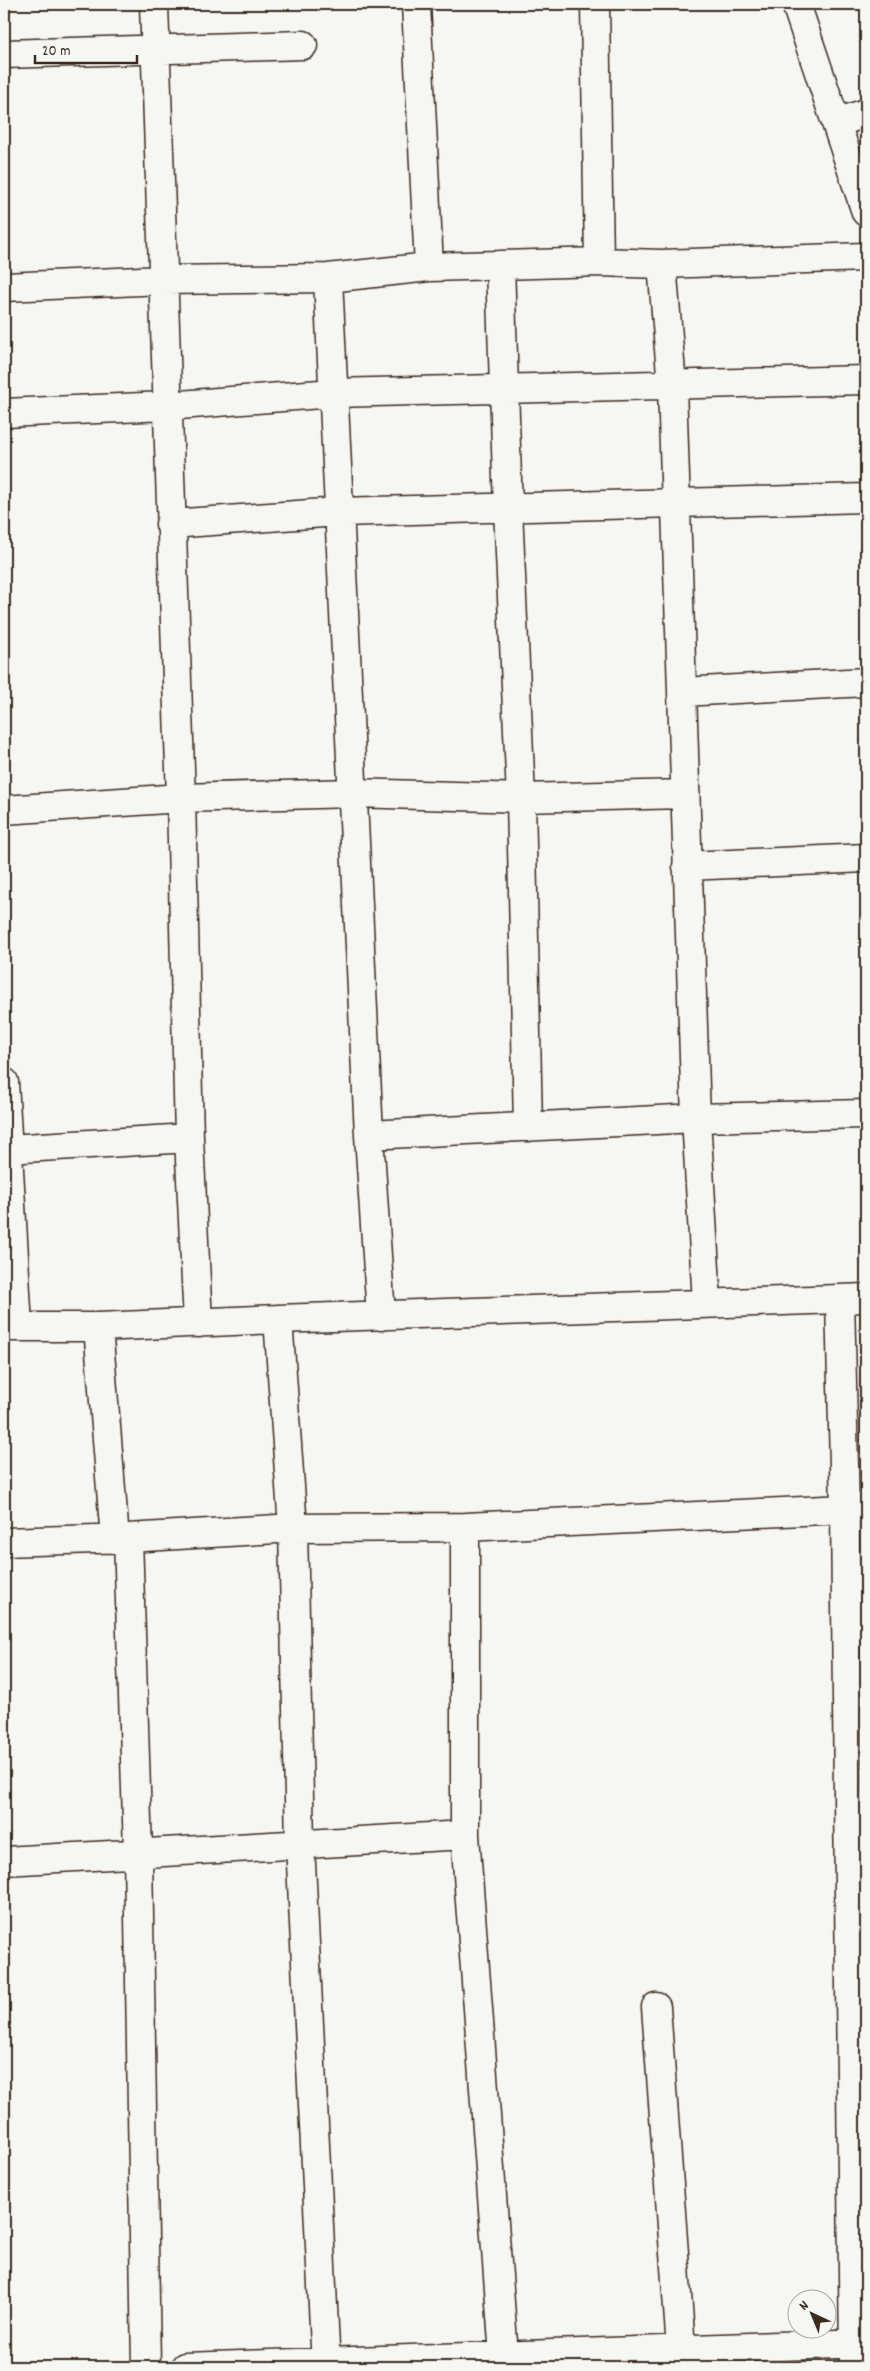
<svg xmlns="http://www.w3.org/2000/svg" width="870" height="2371" font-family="Dekko,sans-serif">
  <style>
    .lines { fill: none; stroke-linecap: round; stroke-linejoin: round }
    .minor-casing { stroke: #3b2a1e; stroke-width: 31 }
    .minor { stroke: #f6f6f2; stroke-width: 28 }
  </style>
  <rect width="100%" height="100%" fill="#f6f6f2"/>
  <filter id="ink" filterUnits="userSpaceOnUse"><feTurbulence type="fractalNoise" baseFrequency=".02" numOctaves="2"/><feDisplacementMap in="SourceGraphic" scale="10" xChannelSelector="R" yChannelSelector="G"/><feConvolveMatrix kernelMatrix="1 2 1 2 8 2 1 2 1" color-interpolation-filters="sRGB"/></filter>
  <g filter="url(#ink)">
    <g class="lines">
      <defs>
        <path id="minor" d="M154,4L181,798L189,1138L198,1323
          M416,4L429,267
          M595,4L599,262
          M796,4L866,212
          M4,54L303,45
          M836,123L866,113
          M662,264L672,386L696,1118L707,1303
          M500,265L508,509L521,798L528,1127
          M328,278L369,1135L381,1316
          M4,287L163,280L328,278L429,267L500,265L599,262L662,264L866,257
          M4,413L167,406L333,393L866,380
          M170,524L338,512L866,498
          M682,692L866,682
          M4,810L181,798L352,793L521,798L685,794
          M687,866L866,858
          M4,1082L18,1327
          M369,1135L696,1118L866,1114
          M7,1149L189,1138
          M840,1299L845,1509L854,2367
          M278,1319L293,1528L300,1843L326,2367
          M4,1327H98L278,1319L866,1298
          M98,1327L115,1539
          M128,1538L138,1852L146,2367
          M4,1542L128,1538L293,1528L465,1527L866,1508
          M465,1835L504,2356
          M4,1861L465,1835V1527
          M656,2007L681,2349
          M185,2367L866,2343"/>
      </defs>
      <use href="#minor" class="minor-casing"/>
      <use href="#minor" class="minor"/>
    </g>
  </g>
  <rect width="870" height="2371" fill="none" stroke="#f6f6f2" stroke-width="20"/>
  <rect x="10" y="10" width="850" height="2351" fill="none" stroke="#3b2a1e" stroke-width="2" filter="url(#ink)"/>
  <g transform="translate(812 2314) rotate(316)"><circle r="24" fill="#f6f6f2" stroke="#aba49d"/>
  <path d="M0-4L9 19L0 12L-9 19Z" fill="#3b2a1e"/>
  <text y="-8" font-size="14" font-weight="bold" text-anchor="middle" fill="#3b2a1e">N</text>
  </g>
  <path d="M35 55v8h102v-8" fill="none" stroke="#3b2a1e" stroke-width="2.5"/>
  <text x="42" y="55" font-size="15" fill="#3b2a1e" stroke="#f6f6f2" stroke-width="4" paint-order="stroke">20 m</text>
</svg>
